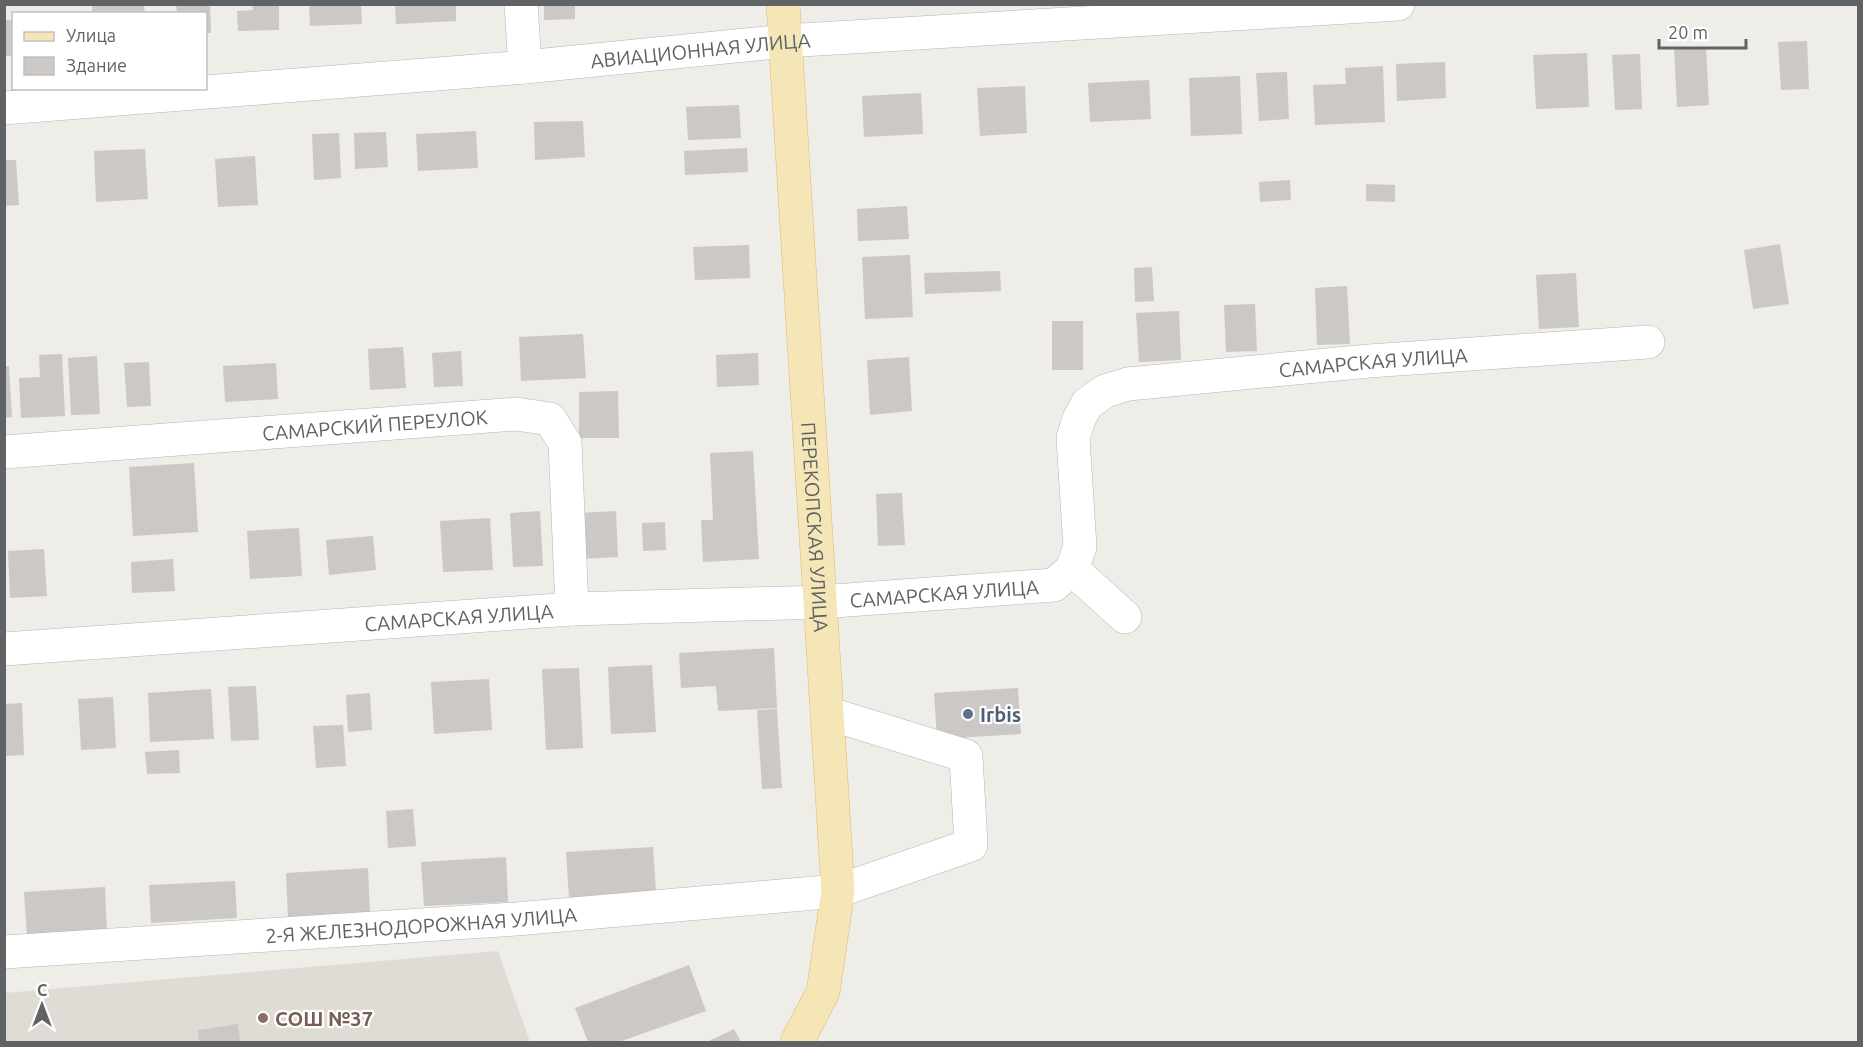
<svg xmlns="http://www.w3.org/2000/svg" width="1863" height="1047" font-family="Ubuntu,sans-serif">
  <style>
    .education { fill: #dfdcd6 }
    .building { fill: #cbc8c5 }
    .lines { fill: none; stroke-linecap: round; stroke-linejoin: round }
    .minor-casing { stroke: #b3b5b8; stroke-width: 34 }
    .major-casing { stroke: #e0b870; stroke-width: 34 }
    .minor { stroke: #fff; stroke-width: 33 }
    .major { stroke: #f5e6b7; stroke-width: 33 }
    .service-dot { fill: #5c6f8a; stroke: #fff; stroke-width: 2 }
    .education-dot { fill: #8d6e63; stroke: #fff; stroke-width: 2 }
    .labels { text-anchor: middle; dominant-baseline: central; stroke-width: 4.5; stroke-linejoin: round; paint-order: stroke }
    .street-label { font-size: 20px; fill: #5f6366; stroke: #fff }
    .service-label { font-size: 20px; font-weight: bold; fill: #4e5e75; stroke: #fff; text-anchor: start }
    .education-label { font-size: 20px; font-weight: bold; fill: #785e54; stroke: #fff; text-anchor: start }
  </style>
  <rect width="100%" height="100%" fill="#efede8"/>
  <path class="education" d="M498,951L530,1042H5V993Z"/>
  <path class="building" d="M92,4L144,6L145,14H92Z
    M176,4H210L211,33H206V14H177Z
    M252,4H279V30L238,31L237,11L253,10Z
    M309,4H361L362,24L310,26Z
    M395,4H456V21L396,24Z
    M544,4H575V19L544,20Z
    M4,20H14V56H4Z
    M1807,41L1809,89L1781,90L1778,42Z
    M1706,47L1709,105L1677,107L1674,48Z
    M1587,53L1589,107L1536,109L1533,55Z
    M1640,54L1642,109L1615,110L1612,55Z
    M1445,62L1446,98L1397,101L1396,64Z
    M1383,66L1385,122L1315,125L1313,85L1346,84L1345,68Z
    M1287,72L1289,119L1259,121L1256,73Z
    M1240,76L1242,134L1191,136L1189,78Z
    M1149,80L1151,119L1090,122L1088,83Z
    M1025,86L1027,133L980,136L977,88Z
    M921,93L923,134L864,137L862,96Z
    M739,105L741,138L688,140L686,107Z
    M583,121L585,157L535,160L534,122Z
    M476,131L478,168L418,171L416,134Z
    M386,132L388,167L355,169L354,133Z
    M339,133L341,178L314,180L312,134Z
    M747,148L748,172L685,175L684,151Z
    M145,149L148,199L96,202L94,151Z
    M255,156L258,205L218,207L215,159Z
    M4,160H16L19,205L4,206Z
    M1290,180L1291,200L1260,202L1259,182Z
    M1366,184L1395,185V202L1366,201Z
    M907,206L909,239L858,241L857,209Z
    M1780,244L1789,304L1753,309L1744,250Z
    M749,245L750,278L695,280L693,247Z
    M910,255L913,317L865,319L862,257Z
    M1152,267L1154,301L1135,302L1134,268Z
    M1000,271L1001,291L925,294L924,273Z
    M1576,273L1579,327L1539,329L1536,275Z
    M1347,286L1350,344L1317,345L1315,288Z
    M1255,304L1257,351L1226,352L1224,305Z
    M1179,311L1181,360L1139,362L1136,313Z
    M1052,321H1083V370H1052Z
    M583,334L586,378L521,381L519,337Z
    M403,347L406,388L370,390L368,349Z
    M461,351L463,386L434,387L432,353Z
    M758,353L759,385L717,387L716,355Z
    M62,354L65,416L21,418L19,378L40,377L39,355Z
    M97,356L100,414L71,415L68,358Z
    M909,357L912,411L870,415L867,360Z
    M149,362L151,406L127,407L124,363Z
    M276,363L278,399L225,402L223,366Z
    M4,366H9L12,417L4,418Z
    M618,391L619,438H579V392Z
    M753,451L759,559L703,562L701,520H713L710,453Z
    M194,463L198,532L133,536L129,467Z
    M902,493L905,545L878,546L876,494Z
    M540,511L543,566L513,567L510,513Z
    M616,511L618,557L581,559L579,513Z
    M490,518L493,570L443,572L440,521Z
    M665,522L666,550L643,551L642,523Z
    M299,528L302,576L250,579L247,531Z
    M373,536L376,570L329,575L326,540Z
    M44,549L47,596L10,598L8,551Z
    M173,559L175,591L132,593L131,562Z
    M774,648L777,708L718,711L716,686L681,688L679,653Z
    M652,665L656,732L611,734L608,667Z
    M579,668L583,748L546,750L542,669Z
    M489,679L492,730L434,734L431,682Z
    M256,686L259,740L231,741L228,687Z
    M1018,688L1021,734L937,739L934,693Z
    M211,689L214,739L150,742L148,693Z
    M370,693L372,730L348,732L346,695Z
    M113,697L116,748L81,750L78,699Z
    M22,703L24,755L4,756V704Z
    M777,709L782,788L762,789L757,710Z
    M343,725L346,766L316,768L313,726Z
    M179,750L180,773L147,774L145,752Z
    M413,809L416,846L388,848L386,811Z
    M653,847L656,893L569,898L566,852Z
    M506,857L508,902L424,906L421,862Z
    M368,868L370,914L288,918L286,873Z
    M235,881L237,918L151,923L149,885Z
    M105,887L107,932L27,936L24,892Z
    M689,965L706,1011L619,1042H588L575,1008Z
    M238,1024L240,1042H199L198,1030Z
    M734,1029L741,1042H707Z"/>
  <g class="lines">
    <defs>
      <g id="minor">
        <path d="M521,4L525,67"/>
        <path id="s1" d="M4,108L525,67L785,41L1398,4"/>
        <path id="s2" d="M4,452L516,414L550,419L565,443L572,609"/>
        <path d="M1072,569L1125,617"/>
        <path id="s3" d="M4,649L572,609L820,602L1054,585L1072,569L1080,547L1073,438L1079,419L1087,404L1105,391L1128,384L1369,361L1648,342"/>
        <path id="s4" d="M4,952L516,919L838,891L971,845L966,756L827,713"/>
      </g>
      <g id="major">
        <path id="s5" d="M783,4L838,891L823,992L797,1042"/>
      </g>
    </defs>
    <use href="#minor" class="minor-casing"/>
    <use href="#major" class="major-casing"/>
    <use href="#minor" class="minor"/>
    <use href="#major" class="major"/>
  </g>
  <circle class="service-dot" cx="968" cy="714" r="6"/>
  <circle class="education-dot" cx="263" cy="1018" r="6"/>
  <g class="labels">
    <g class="street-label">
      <text stroke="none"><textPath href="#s1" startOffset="699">АВИАЦИОННАЯ УЛИЦА</textPath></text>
      <text stroke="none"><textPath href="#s3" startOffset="1538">САМАРСКАЯ УЛИЦА</textPath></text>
      <text stroke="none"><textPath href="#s2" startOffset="372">САМАРСКИЙ ПЕРЕУЛОК</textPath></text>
      <text stroke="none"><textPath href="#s5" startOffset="524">ПЕРЕКОПСКАЯ УЛИЦА</textPath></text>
      <text stroke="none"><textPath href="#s3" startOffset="942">САМАРСКАЯ УЛИЦА</textPath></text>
      <text stroke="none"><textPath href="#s3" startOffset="456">САМАРСКАЯ УЛИЦА</textPath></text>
      <text stroke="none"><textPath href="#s4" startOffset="418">2-Я ЖЕЛЕЗНОДОРОЖНАЯ УЛИЦА</textPath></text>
    </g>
    <g class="service-label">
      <text x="980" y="714">Irbis</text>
    </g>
    <g class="education-label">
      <text x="275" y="1018">СОШ №37</text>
    </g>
  </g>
  <rect width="1863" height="1047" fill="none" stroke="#5f6366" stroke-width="12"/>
  <rect x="12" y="12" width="195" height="78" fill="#ffffff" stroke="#bfc1c2" stroke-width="1.5"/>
  <rect x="24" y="32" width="30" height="9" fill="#f5e6b7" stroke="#bfc1c2" stroke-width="1.5"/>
  <text x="66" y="42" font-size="18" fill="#5f6366">Улица</text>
  <rect x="24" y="57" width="30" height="18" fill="#cbc8c5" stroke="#bfc1c2" stroke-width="1.5"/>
  <text x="66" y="72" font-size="18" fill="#5f6366">Здание</text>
  <g transform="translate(42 1005)" stroke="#ffffff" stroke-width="4.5" paint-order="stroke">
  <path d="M0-4.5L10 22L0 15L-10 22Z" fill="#5f6366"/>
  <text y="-9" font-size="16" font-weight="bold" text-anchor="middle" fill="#5f6366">С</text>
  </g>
  <path d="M1659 39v9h87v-9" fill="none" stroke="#5f6366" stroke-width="3"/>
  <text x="1668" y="39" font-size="18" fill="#5f6366" stroke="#ffffff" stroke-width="4.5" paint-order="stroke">20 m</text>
</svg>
